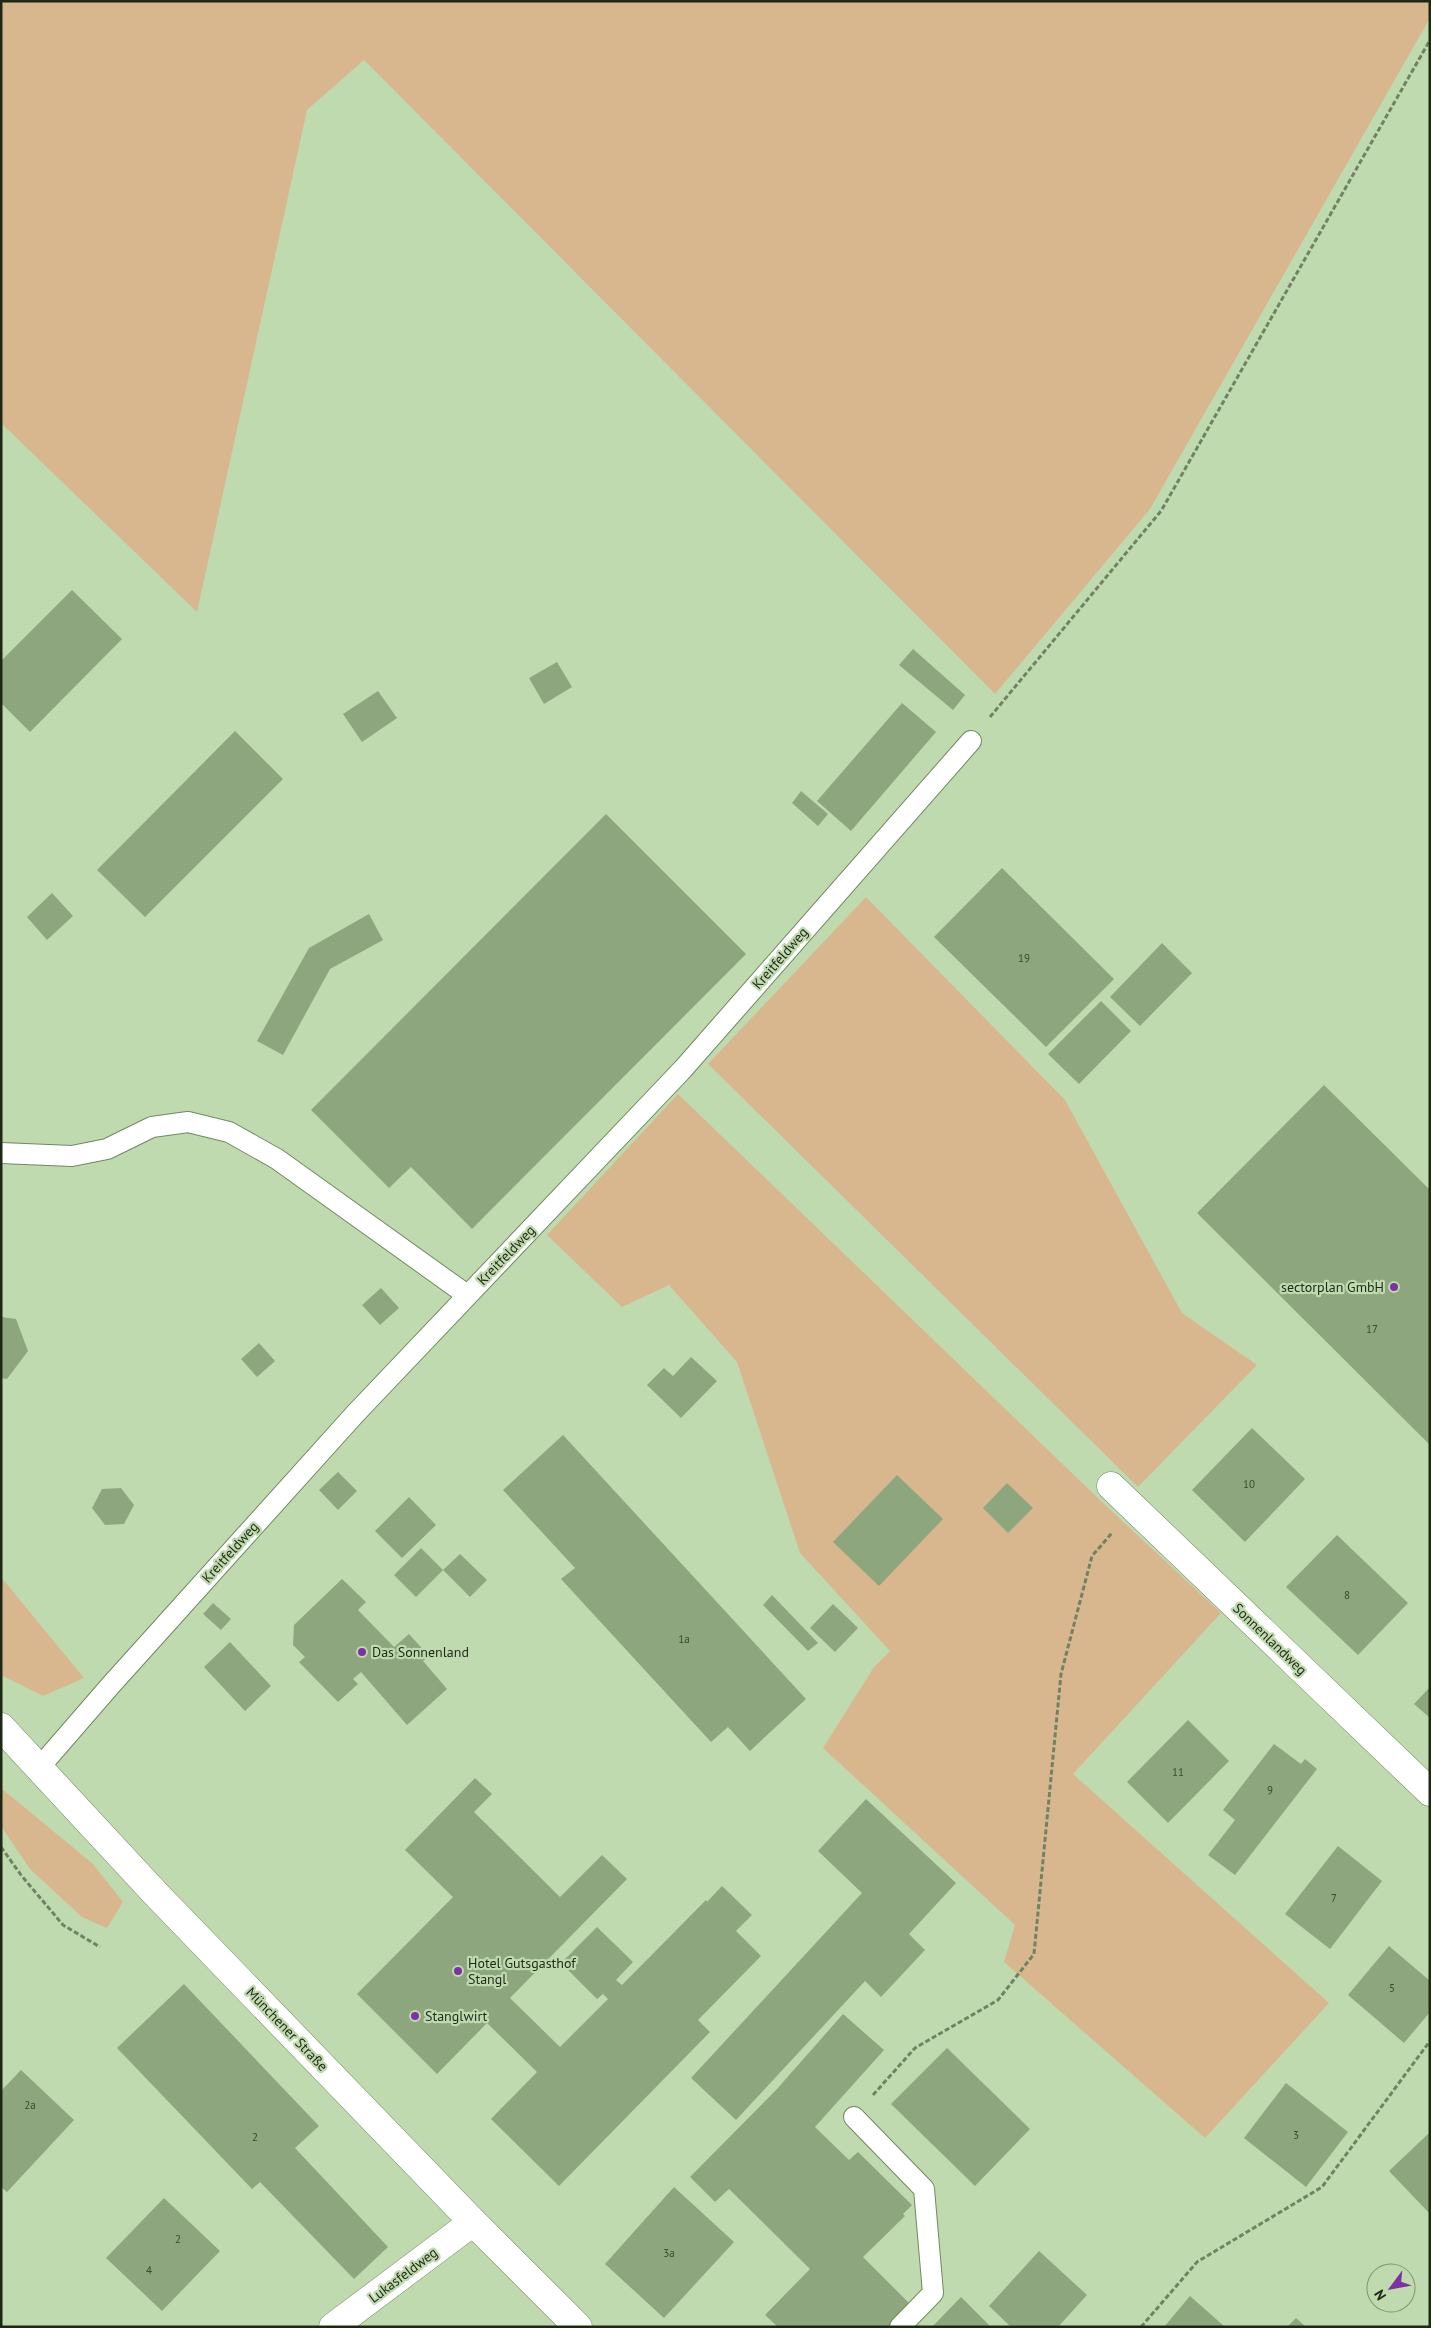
<svg xmlns="http://www.w3.org/2000/svg" width="1431" height="2328" font-family="'PT Sans',sans-serif">
  <style>
    .green { fill: #d8b78e }
    .building { fill: #8da67d }
    .lines { fill: none; stroke-linecap: round; stroke-linejoin: round }
    .service-casing { stroke: #718961; stroke-width: 22 }
    .minor-casing { stroke: #718961; stroke-width: 29 }
    .tertiary-casing { stroke: #718961; stroke-width: 29 }
    .path { stroke: #6f8263; stroke-width: 3; stroke-dasharray: 5 2.5; stroke-linecap: butt }
    .service { stroke: #fff; stroke-width: 20 }
    .minor { stroke: #fff; stroke-width: 28 }
    .tertiary { stroke: #fff; stroke-width: 28 }
    .poi-dot { fill: #7e31a2; stroke: #c0daaf; stroke-width: 2 }
    .labels { text-anchor: middle; dominant-baseline: central; stroke-width: 4.5; stroke-linejoin: round; paint-order: stroke }
    .number-label { font-size: 11px; fill: #3a4830 }
    .street-label { font-size: 14px; fill: #1e2817; stroke: #c0daaf }
    .poi-label { font-size: 14px; fill: #1e2817; stroke: #c0daaf; text-anchor: start }
  </style>
  <rect width="100%" height="100%" fill="#c0daaf"/>
  <path class="green" d="M1,1H1430V18L1150,509L995,694L364,60L307,110L197,612L1,423Z
    M866,897L1065,1100L1182,1313L1257,1365L1138,1487L708,1064Z
    M678,1094L1102,1502L1221,1613L1073,1774L1329,2003L1205,2138L1004,1962L1015,1925L823,1748L874,1667L890,1651L800,1553L737,1362L669,1285L622,1307L547,1235Z
    M1,1577L84,1678L43,1696L1,1675Z
    M1,1788L93,1864L123,1902L107,1928L82,1917L30,1869L1,1826Z"/>
  <path class="building" d="M72,590L122,639L30,732L1,703V661Z
    M913,649L965,695L953,710L899,665Z
    M557,662L572,687L544,704L529,678Z
    M378,691L397,718L362,742L343,714Z
    M902,703L936,732L851,831L817,801Z
    M235,731L283,779L145,917L97,870Z
    M801,791L828,814L818,826L792,803Z
    M606,814L746,954L472,1229L411,1167L389,1188L311,1110Z
    M1002,868L1114,979L1046,1047L934,937Z
    M52,893L73,916L47,940L27,917Z
    M369,914L383,940L330,969L283,1055L257,1041L309,948Z
    M1162,943L1192,973L1140,1026L1110,997Z
    M1101,1001L1131,1031L1079,1084L1048,1054Z
    M1324,1085L1430,1190V1445L1197,1213Z
    M381,1288L399,1308L380,1325L362,1305Z
    M1,1317L16,1319L28,1351L7,1379L1,1378Z
    M259,1343L275,1361L257,1377L241,1359Z
    M691,1357L717,1381L681,1418L647,1385L664,1368L673,1376Z
    M1252,1428L1305,1479L1245,1542L1192,1490Z
    M563,1435L806,1699L750,1751L728,1727L711,1742L561,1579L575,1568L503,1490Z
    M338,1472L357,1491L338,1510L319,1490Z
    M897,1475L943,1519L879,1586L833,1542Z
    M1007,1483L1033,1508L1008,1533L983,1508Z
    M121,1488L134,1505L124,1524L105,1525L92,1508L102,1489Z
    M409,1497L436,1525L402,1558L375,1531Z
    M1337,1535L1408,1603L1358,1655L1286,1587Z
    M421,1548L443,1570L416,1597L394,1575Z
    M460,1554L487,1580L470,1597L443,1570Z
    M342,1579L366,1602L358,1610L394,1647L409,1634L429,1656L423,1661L447,1689L407,1725L361,1672L353,1679L358,1684L338,1702L299,1662L305,1657L293,1645L294,1625Z
    M772,1595L818,1643L808,1651L763,1605Z
    M213,1603L231,1619L221,1630L203,1614Z
    M833,1604L858,1628L835,1652L810,1628Z
    M230,1642L271,1686L245,1711L204,1667Z
    M1430,1687V1718L1414,1704Z
    M1188,1720L1229,1761L1168,1823L1127,1782Z
    M1274,1744L1301,1764L1305,1759L1317,1769L1235,1875L1208,1855L1235,1820L1223,1810Z
    M475,1778L492,1794L474,1812L560,1897L602,1855L627,1879L510,1998L560,2047L608,1999L603,1994L597,1999L561,1963L597,1927L633,1962L616,1980L622,1985L706,1900L707,1902L722,1886L752,1915L736,1931L761,1956L698,2020L710,2032L559,2186L491,2119L537,2072L487,2023L437,2074L357,1994L453,1897L405,1850Z
    M866,1799L956,1883L909,1934L925,1950L881,1997L865,1981L736,2120L691,2078L862,1893L818,1851Z
    M1338,1846L1382,1881L1330,1949L1285,1914Z
    M1389,1946L1430,1981V2012L1404,2043L1348,1995Z
    M184,1984L319,2126L295,2148L388,2247L354,2279L260,2182L252,2189L117,2048Z
    M843,2014L884,2050L815,2127L849,2160L858,2152L912,2205L903,2214L905,2216L863,2257L911,2305L890,2327H778L765,2315L810,2269L729,2189L715,2202L690,2177L777,2089Z
    M947,2048L1030,2129L975,2186L891,2104Z
    M21,2070L74,2120L7,2192L1,2187V2091Z
    M1286,2083L1348,2132L1306,2187L1244,2138Z
    M1428,2134L1430,2135V2214L1389,2171Z
    M674,2187L734,2242L664,2318L605,2264Z
    M164,2198L220,2251L162,2311L106,2258Z
    M1039,2251L1087,2295L1058,2327H1011L989,2306Z
    M1190,2296L1225,2327H1164Z
    M961,2297L991,2327H932Z
    M1296,2318L1306,2327H1287Z"/>
  <g class="lines">
    <defs>
      <path id="service" d="M1,1153L72,1156L107,1149L152,1127L188,1122L229,1132L277,1159L467,1295
        M39,1768L110,1686L355,1414L683,1069L971,741
        M854,2117L924,2189L933,2293L900,2327"/>
      <path id="minor" d="M1111,1486L1430,1792
        M333,2327L473,2222"/>
      <path id="tertiary" d="M1,1727L155,1893L473,2222L578,2327"/>
    </defs>
    <use href="#service" class="service-casing"/>
    <use href="#minor" class="minor-casing"/>
    <use href="#tertiary" class="tertiary-casing"/>
    <path class="path" d="M990,717L1161,511L1430,40
      M1,1847L21,1875L63,1925L100,1947
      M873,2095L915,2048L998,2000L1034,1954L1061,1674L1092,1556L1112,1533
      M1141,2327L1197,2262L1322,2187L1430,2041"/>
    <use href="#service" class="service"/>
    <use href="#minor" class="minor"/>
    <use href="#tertiary" class="tertiary"/>
  </g>
  <g class="poi-dot">
    <circle cx="1394" cy="1287" r="5"/>
    <circle cx="362" cy="1652" r="5"/>
    <circle cx="458" cy="1971" r="5"/>
    <circle cx="415" cy="2016" r="5"/>
  </g>
  <g class="labels">
    <g class="number-label">
      <text x="1024" y="958">19</text>
      <text x="1372" y="1329">17</text>
      <text x="1249" y="1484">10</text>
      <text x="1347" y="1595">8</text>
      <text x="684" y="1639">1a</text>
      <text x="1178" y="1772">11</text>
      <text x="1270" y="1790">9</text>
      <text x="1334" y="1898">7</text>
      <text x="1392" y="1988">5</text>
      <text x="30" y="2105">2a</text>
      <text x="1296" y="2135">3</text>
      <text x="255" y="2137">2</text>
      <text x="178" y="2239">2</text>
      <text x="669" y="2253">3a</text>
      <text x="149" y="2270">4</text>
    </g>
    <g class="street-label">
      <text transform="translate(780 958) rotate(-49)">Kreitfeldweg</text>
      <text transform="translate(506 1255) rotate(-46)">Kreitfeldweg</text>
      <text transform="translate(230 1552) rotate(-48)">Kreitfeldweg</text>
      <text transform="translate(1270 1639) rotate(44)">Sonnenlandweg</text>
      <text transform="translate(287 2029) rotate(46)">Münchener Straße</text>
      <text transform="translate(403 2275) rotate(-37)">Lukasfeldweg</text>
    </g>
    <g class="poi-label">
      <text x="1384" y="1287" text-anchor="end">sectorplan GmbH</text>
      <text x="372" y="1652">Das Sonnenland</text>
      <text x="468" y="1963">Hotel Gutsgasthof<tspan x="468" dy="16">Stangl</tspan></text>
      <text x="425" y="2016">Stanglwirt</text>
    </g>
  </g>
  <rect width="1431" height="2328" fill="none" stroke="#1e2817" stroke-width="5"/>
  <g transform="translate(1391 2288) rotate(238)"><circle r="24" fill="#c0daaf" stroke="#7f9372"/>
  <path d="M0-4L9 19L0 12L-9 19Z" fill="#7e31a2"/>
  <text y="-8" font-size="14" font-weight="bold" text-anchor="middle" fill="#1e2817">N</text>
  </g>
</svg>
